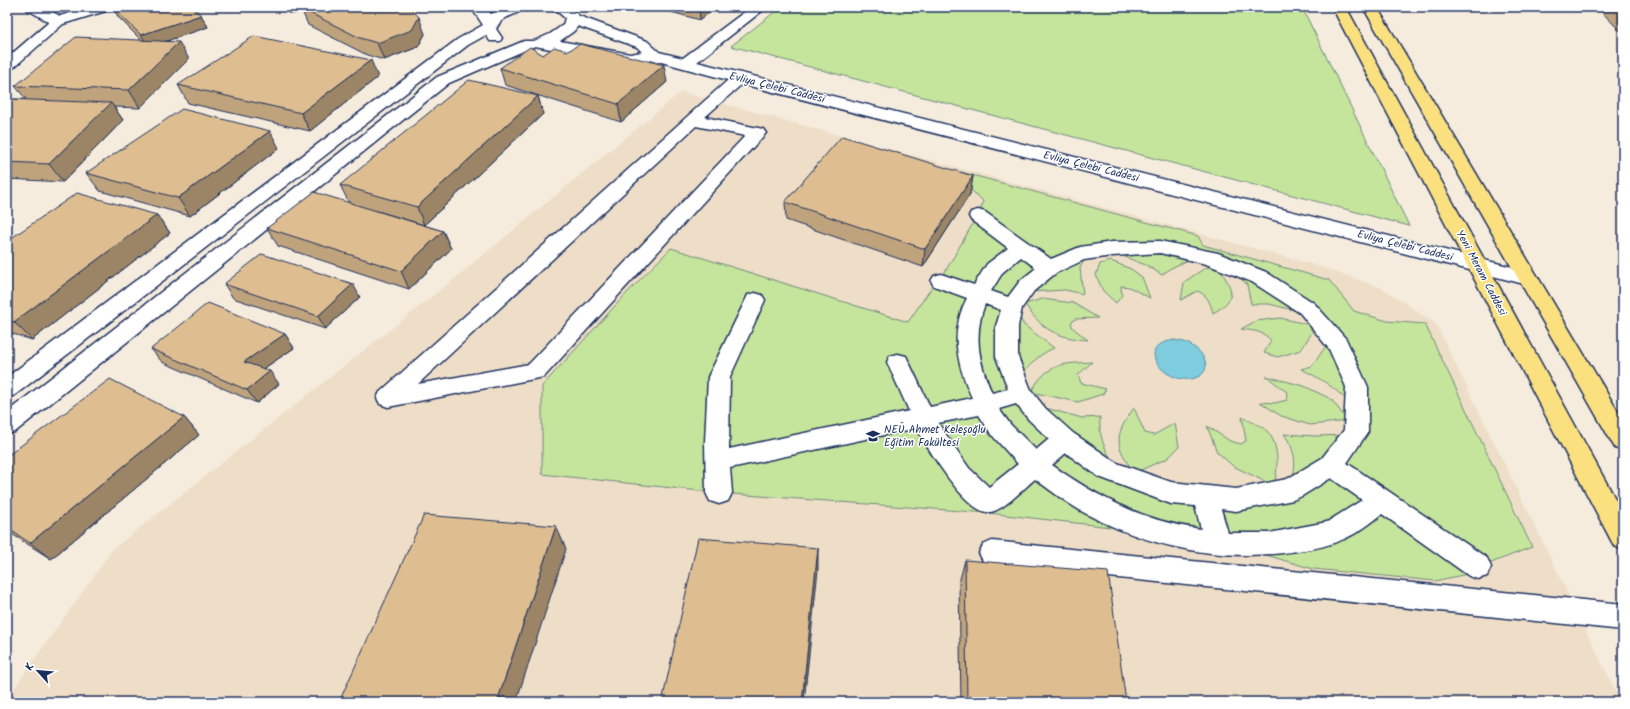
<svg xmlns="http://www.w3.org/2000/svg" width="1630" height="709" font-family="Kalam,sans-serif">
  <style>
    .built { fill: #eedec7 }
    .green { fill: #c5e49c; stroke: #708a7d }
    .water { fill: #7fccde; stroke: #578dab }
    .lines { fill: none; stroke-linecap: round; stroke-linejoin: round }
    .minor-casing { stroke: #1b2f5e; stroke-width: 3 }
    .major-casing { stroke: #1b2f5e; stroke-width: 3 }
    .minor { fill: #fff; fill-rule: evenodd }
    .major { fill: #fbe080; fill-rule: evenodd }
    .wall { fill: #bfa37d; stroke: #1b2f5e }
    .shaded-wall { fill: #9b8566; stroke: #1b2f5e }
    .building { fill: #debe91; stroke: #1b2f5e }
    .labels { text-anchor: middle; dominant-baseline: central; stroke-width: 3; stroke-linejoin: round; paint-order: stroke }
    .street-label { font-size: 11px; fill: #1b2f5e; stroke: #fff }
    .poi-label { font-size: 11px; fill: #1b2f5e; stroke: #fff; text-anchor: start }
  </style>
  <rect width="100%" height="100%" fill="#f5ecde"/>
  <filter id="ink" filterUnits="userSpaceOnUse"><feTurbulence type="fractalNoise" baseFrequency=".025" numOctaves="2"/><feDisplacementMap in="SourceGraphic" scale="8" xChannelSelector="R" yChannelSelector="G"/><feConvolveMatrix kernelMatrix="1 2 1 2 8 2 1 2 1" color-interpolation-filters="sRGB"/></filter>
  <g filter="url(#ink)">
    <path class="built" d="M681,92L1318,266L1382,288L1436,324L1621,702H7V698L113,549L449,283Z"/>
    <path class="green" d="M781,7H1302L1409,226L731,46Z
      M961,172L1198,236L1203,245L1329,280L1354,311L1387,321L1425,324L1532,547L1486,565L1342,468L1363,384L1313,305L1157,243L1050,262L980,212L983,201L957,177Z
      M975,220L1012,248L973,287L942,277Z
      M671,248L908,322L934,284L969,296L976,399L919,425L944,468L988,513L1036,475L1128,529L988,513L719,493L542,474V386L625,295Z
      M1152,254L1175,255L1193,258L1171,268L1162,275L1148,266L1125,257L1132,255Z
      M1020,255L1040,270L1010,300L986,291L1002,270Z
      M1085,259L1080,268L1083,294L1065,290L1031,292L1048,277Z
      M1111,261L1131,269L1142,277L1150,298L1129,287L1121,286L1122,295L1116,303L1103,291L1096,275L1100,264Z
      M1217,266C1232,287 1240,298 1213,313C1210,303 1208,295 1197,291L1181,300L1184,282L1205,268Z
      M1235,272L1247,277L1301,312L1269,304H1251L1247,285Z
      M1042,299L1073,303L1098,318L1075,319L1071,323L1073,328L1088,340C1058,338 1041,330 1025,304Z
      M982,301L1005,310L1013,389L987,397L973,344Z
      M1018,314L1024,325L1054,348C1040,354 1032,362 1023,374L1016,358Z
      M1280,318L1316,326L1301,350L1278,357L1264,353L1271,341C1264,331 1254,331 1241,329L1256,321Z
      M1327,340L1344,372L1349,403C1335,387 1319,378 1301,369L1312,366L1326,346Z
      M1092,362L1078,375L1081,383L1106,389L1103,394L1078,402L1031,392C1048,362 1062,364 1092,362Z
      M1266,376L1304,386L1331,399L1348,421L1310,425L1281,416L1260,402L1275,403L1287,400L1288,393Z
      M1020,401L1055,441L1033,456L992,406Z
      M1042,407L1082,418L1100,417C1099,436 1103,445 1112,461L1088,451Z
      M1134,408L1145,433L1154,435L1175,423L1179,447L1168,458L1134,473C1115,444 1113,437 1134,408Z
      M979,411L1022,465L985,491L962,466L936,421Z
      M1242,417C1249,421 1261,425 1267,431C1280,445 1278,469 1274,486L1233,466L1217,452L1207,426L1230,441L1241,444L1246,441Z
      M1284,434L1316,436L1346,435L1345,442L1292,480C1297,462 1295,450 1284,434Z
      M1067,450L1201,504L1208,533L1124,512L1046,468Z
      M1334,473L1368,499L1329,522L1291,534L1225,536L1218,506Z
      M1384,508L1472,573L1435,581L1313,569L1256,552Z"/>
    <path class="water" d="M1174,340C1181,341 1187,342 1192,346C1205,353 1214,372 1195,378C1167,387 1131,346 1174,340Z"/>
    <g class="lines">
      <defs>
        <path id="minor" d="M26,7H43L60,16L89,7H111L109,10L63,24L12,69L7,71V58L49,22L28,10Z
          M471,7H486L491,14L504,7H525C518,17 503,13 496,29L502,38L500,41H490L486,35L468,45L15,395L7,398V377L458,39L483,25Z
          M552,7H569L579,16L647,41L659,52L683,58L751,7H767L697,62L1528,271L1535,273L1538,278L1535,283L1528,285L742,84L705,117L763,129L766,133L544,377L388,407L380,404L377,398L380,392L728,80L654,60L630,64L535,46L449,83L15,432L7,434V412L437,77L524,41H534L550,34L563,25L565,18ZM578,26L637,47L642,52L630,54L560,41L574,31ZM696,126L745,136L529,364L418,384Z
          M978,210L985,212L1051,259L1080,247L1112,242L1160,241L1218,253L1266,272L1314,303L1346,339L1368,387V432L1347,463L1487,558L1491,567L1487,576L1478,579L1469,576L1382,514C1370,524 1358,533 1344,539C1329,546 1313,549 1297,551C1228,562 1161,550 1098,520C1075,509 1055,494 1035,479C1024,488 1003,511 990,512C968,516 926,446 917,428L730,468L732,493L728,501L719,504L710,501L706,493L705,442L708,377L748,295L755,293L762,295L765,300L730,377L729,449L909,411L887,362L890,356L898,354L906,356L930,407L972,398C957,364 949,333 967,298L934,286L931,281L934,276L941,274L974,285L987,264L1008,248L971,220L969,216L971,212ZM1160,253L1206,264L1252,282L1300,313L1329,349L1346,387L1344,430L1322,458L1287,479L1236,489L1171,482L1117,463L1073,433L1045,408L1031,390L1018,357V326L1022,308L1034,291L1056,273L1084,260L1112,256ZM1021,257L1036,268L1020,281L1008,297L991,291L1003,272ZM985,304L1001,310L996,326V357L1008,389L992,393C979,364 973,335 985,304ZM1016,404L1029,420L1049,439L1036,450L1010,424L999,409ZM979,415L991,434L1018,464L989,487L969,468L938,423ZM1066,453L1099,477L1171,504L1195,506L1201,529C1145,522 1097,497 1052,465ZM1331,478L1362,500L1327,522L1269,533H1228L1221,509L1236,511L1293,500L1302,496Z
          M992,541L1623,604V630L992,565L983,561L979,553L983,545Z"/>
        <path id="major" d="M1332,7H1346L1623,513V550L1614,546Z
          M1363,7H1377L1623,420V451L1615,448Z"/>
      </defs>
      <use href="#minor" class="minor-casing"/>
      <use href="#major" class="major-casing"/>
      <use href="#minor" class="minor"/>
      <use href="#major" class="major"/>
    </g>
    <path class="wall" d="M112,7L201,15L208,27L166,41L189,59L140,108L114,107L123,120L63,182L7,179V99H26L15,86L141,40L119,18Z
      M282,7H409L425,34L418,47L384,60L367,55L308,25L302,11L290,14Z
      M653,7H716L700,20Z
      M1597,7H1623V34Z
      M568,51L667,82L621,122L505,85L500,68L543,55Z
      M378,77L310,131L188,103L178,85Z
      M538,96L543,114L424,225L377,211L443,231L451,249L409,289L278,246L267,228L349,203L340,185Z
      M279,148L190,216L100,191L86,173Z
      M973,176L970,194L923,267L786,220L785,202Z
      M157,215L170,233L32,340L7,332V241Z
      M224,284L360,297L325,329L233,298Z
      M285,334L294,348L263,369L279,384L257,403L162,362L151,349Z
      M184,417L199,435L51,559L7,531V456Z
      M965,560L1126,702H961L959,583Z"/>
    <path class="shaded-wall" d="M287,7H313L300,8L302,11L290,14Z
      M699,7H716L700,20Z
      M201,15L208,27L149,47L141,35Z
      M419,17L425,34L418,47L384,60L377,43Z
      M179,42L189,59L140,108L129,90Z
      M371,60L378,77L310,131L301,113Z
      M664,65L667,82L621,122L618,104Z
      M538,96L543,114L424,225L417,207Z
      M111,103L123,120L63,182L49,164Z
      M270,131L279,148L190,216L178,198Z
      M973,176L970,194L923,267L925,249Z
      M157,215L170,233L32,340L14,322Z
      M443,231L451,249L409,289L401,271Z
      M353,284L360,297L325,329L318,316Z
      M285,334L294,348L254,375L244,362Z
      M270,371L279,384L257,403L247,390Z
      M184,417L199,435L51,559L30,543Z
      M556,526L566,549L516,702H497Z
      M818,548V570L804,702H802Z"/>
    <path class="building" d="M112,7H192L201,15L141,35Z
      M304,7H409L419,17L412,30L377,43L360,38L300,8Z
      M254,36L371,60L301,113L178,85Z
      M76,37L179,42L129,90L15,86Z
      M580,44L664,65L618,104L500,68L530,47L543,55L554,47L568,51Z
      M469,80L538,96L417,207L340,185Z
      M7,99L111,103L49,164L7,162Z
      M182,109L270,131L178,198L86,173Z
      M842,136L973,176L925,249L785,202Z
      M314,192L443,231L401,271L267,228Z
      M77,193L157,215L14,322L7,320V241Z
      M262,254L353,284L318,316L224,284Z
      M208,303L285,334L244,362L270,371L247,390L151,349Z
      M110,379L184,417L30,543L7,528V456Z
      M424,515L556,526L497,702H339Z
      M698,538L818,548L802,702H662Z
      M965,560L1108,572L1126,702H967Z"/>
  </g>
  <defs>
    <symbol id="university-bare" viewBox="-9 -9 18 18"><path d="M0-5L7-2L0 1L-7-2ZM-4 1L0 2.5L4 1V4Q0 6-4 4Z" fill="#1b2f5e" stroke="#fff" stroke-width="2.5" paint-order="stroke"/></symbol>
  </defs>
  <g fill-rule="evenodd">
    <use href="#university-bare" x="863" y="426" width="20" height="20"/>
  </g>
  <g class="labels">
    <g class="street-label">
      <text transform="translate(777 88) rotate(14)">Evliya Çelebi Caddesi</text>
      <text transform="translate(1091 167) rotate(14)">Evliya Çelebi Caddesi</text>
      <text transform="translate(1405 246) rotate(14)">Evliya Çelebi Caddesi</text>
      <text transform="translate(1481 273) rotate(62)">Yeni Meram Caddesi</text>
    </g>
    <g class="poi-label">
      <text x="884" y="430">NEÜ Ahmet Keleşoğlu<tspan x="884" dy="13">Eğitim Fakültesi</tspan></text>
    </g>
  </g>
  <rect width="1630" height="709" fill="none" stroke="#fff" stroke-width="24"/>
  <rect x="12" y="12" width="1606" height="685" fill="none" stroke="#1b2f5e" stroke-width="1.5" filter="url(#ink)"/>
  <g transform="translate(38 671) rotate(297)" stroke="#ffffff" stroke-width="3" paint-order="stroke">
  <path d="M0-3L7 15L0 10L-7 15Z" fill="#1b2f5e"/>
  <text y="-6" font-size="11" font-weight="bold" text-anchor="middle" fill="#1b2f5e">K</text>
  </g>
</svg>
